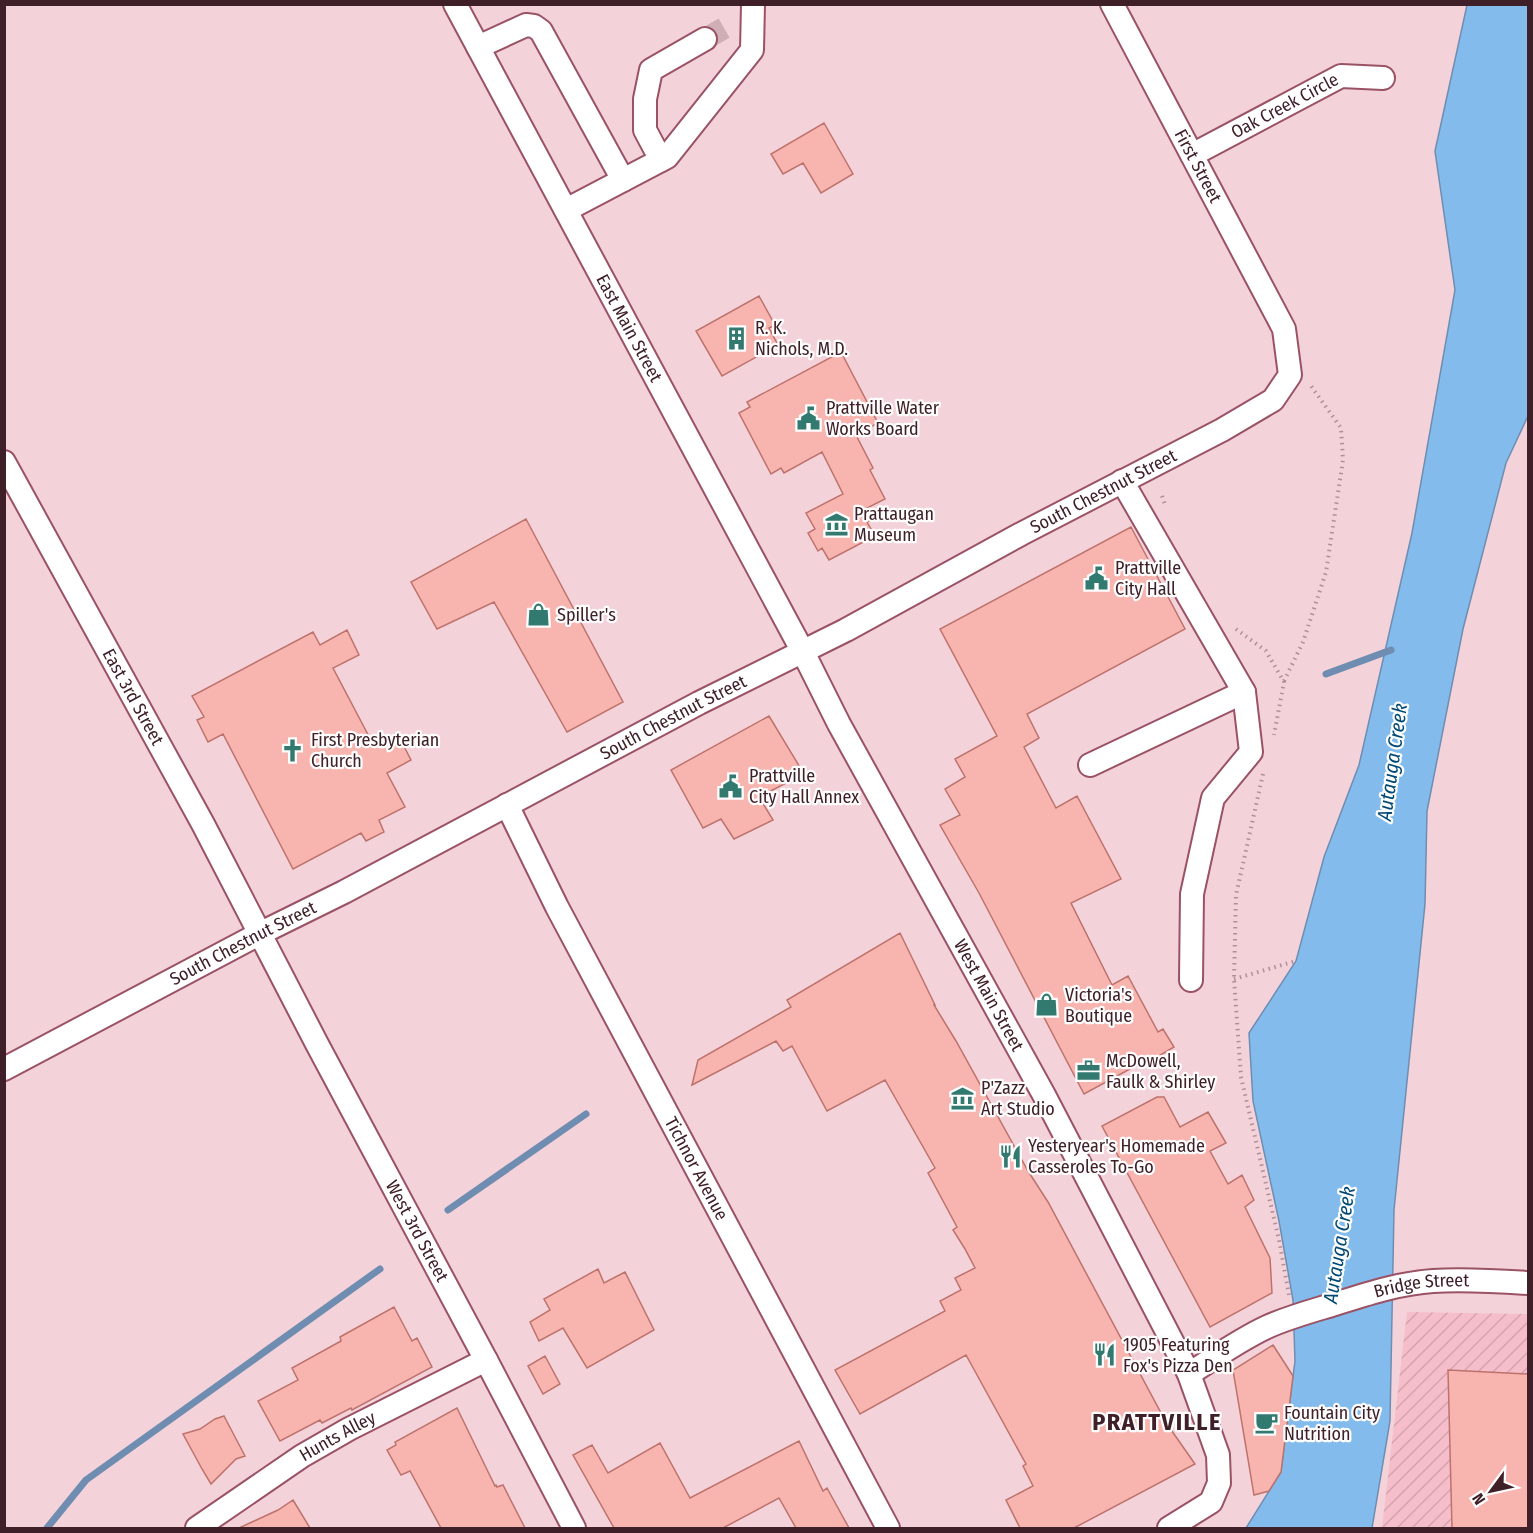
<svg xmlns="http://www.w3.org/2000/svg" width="1533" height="1533" font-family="'Fira Sans Condensed',sans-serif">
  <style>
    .industrial { fill: url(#industrial-furrows) }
    .water { fill: #83bcec; stroke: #6f8db1; stroke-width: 1.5 }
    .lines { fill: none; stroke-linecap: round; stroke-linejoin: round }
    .stream { stroke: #6f8db1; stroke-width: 7 }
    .building { fill: #f8b5b0; stroke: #be726c; stroke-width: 1.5 }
    .minor-tunnel { stroke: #d0aeb6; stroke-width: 22; stroke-dasharray: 22 11; stroke-linecap: butt }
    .minor-casing { stroke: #9a5265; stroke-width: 26 }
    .path { stroke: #b09097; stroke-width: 4; stroke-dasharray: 1.5 4.5; stroke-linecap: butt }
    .minor { stroke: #fff; stroke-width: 22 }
    .labels { text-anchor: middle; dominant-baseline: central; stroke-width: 4.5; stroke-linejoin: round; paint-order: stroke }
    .street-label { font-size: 18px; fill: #3f2028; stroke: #fdfdfd }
    .poi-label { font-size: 18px; fill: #3f2028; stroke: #fdfdfd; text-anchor: start }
    .water-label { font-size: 20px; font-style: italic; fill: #004874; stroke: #fdfdfd }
    .district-label { font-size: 24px; font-weight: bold; letter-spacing: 1.5px; fill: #3f2028; stroke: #fdfdfd }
  </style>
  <defs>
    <pattern id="industrial-furrows" width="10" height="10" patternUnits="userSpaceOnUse" patternTransform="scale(1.5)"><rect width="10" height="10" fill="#f5beca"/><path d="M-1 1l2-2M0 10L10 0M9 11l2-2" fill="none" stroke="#d3a3ae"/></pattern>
  </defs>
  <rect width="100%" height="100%" fill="#f4d2d9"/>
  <path class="industrial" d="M1407,1312L1528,1314V1528H1382Z"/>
  <path class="water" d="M1467,5H1528V416L1506,463L1463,629L1427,811L1425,904L1394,1210L1390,1421L1372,1528H1246L1281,1472L1295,1361L1293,1300L1279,1221L1253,1101L1249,1033L1296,961L1324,857L1359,765L1412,533L1455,290L1435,151Z"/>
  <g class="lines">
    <path class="stream" d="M1326,674L1391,650
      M448,1210L586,1114
      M47,1528L86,1480L380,1269"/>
  </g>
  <path class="building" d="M824,123L853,174L821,193L803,163L783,174L771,154Z
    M759,296L775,325L769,328L778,345L722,376L696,331Z
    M841,352L878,423L856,435L873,468L870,470L885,499L865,509L871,520L867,522L875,536L829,560L822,548L818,551L808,533L815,529L806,513L843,494L822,452L784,473L781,468L771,474L739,413L750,407L747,402Z
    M526,519L623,702L567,732L494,602L437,629L411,582Z
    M1131,527L1185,629L1027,714L1039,738L1024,747L1056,808L1077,796L1121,879L1071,903L1112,985L1128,976L1158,1032L1163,1029L1174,1047L1154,1059L1152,1057L1084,1094L979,893L940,825L960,815L945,789L965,777L955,759L997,736L940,629Z
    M347,630L359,655L333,668L374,746L397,733L411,760L387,773L405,807L379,820L384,832L366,841L361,833L293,869L223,734L208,742L197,720L204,717L192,696L313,632L320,645Z
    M769,716L804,774L759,797L773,820L734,839L721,819L703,828L671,770Z
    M900,933L935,1005H934L956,1041L1028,1171L1048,1202L1167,1424L1195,1464L1074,1528H1020L1006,1500L1033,1486L1023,1466L1026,1464L966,1355L860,1414L835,1370L945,1311L940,1301L961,1290L955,1278L975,1268L965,1249L953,1230L957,1227L928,1173L935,1168L885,1080L827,1111L792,1046L783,1051L776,1041L692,1085L698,1060L791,1007L787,1000Z
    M1157,1097H1164L1180,1127L1208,1112L1226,1143L1210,1151L1228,1184L1242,1175L1254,1200L1245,1207L1270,1258L1272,1293L1210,1327L1102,1126Z
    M598,1269L604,1283L625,1272L654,1330L587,1368L563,1328L539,1341L530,1322L550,1310L544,1299Z
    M394,1307L412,1341L417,1338L432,1367L352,1410L351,1408L322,1423L320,1420L280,1441L258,1401L298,1380L292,1368L341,1341L340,1337Z
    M1273,1345L1293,1376L1281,1472L1269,1491L1254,1495L1233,1370Z
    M545,1356L560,1384L543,1394L528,1366Z
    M1448,1370L1528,1374V1528H1452Z
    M457,1408L495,1486L496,1485L497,1487L503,1485L525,1528H441L410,1471L401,1475L387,1450L396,1445L395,1442Z
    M224,1416L245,1456L236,1459L211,1484L202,1469L183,1434L200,1429L215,1419Z
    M799,1441L823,1491L827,1488L849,1528H796L779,1498L723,1528H614L573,1455L592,1445L608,1473L660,1443L690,1498Z
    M293,1500L310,1528H239L278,1510Z"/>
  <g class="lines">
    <path class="minor-tunnel" d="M705,39L733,23"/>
    <defs>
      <g id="minor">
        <path id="s1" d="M455,4L803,652L839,724L1044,1095L1189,1374L1218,1455L1219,1483L1211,1502L1169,1528"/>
        <path d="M478,47L526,25L534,26L541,31L623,180"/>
        <path id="s2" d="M1192,155L1341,76L1383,78"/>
        <path d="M661,160L645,130V99L651,70L705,39"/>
        <path d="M566,210L667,157L752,50L753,4"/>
        <path id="s3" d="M4,462L203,824L317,1044L486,1360L574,1528"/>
        <path d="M1122,481L1244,692L1251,752L1213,798L1192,894L1191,980"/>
        <path d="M1090,765L1244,692"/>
        <path id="s4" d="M507,805L557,907L888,1528"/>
        <path id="s5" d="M4,1069L261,933L344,892L699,703L846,630L1021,534L1222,430L1273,400L1290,375L1284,329L1112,4"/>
        <path id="s6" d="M1189,1374C1214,1358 1239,1340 1267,1327C1289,1317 1312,1311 1335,1304C1367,1294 1400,1283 1433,1281C1465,1279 1497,1281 1528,1283"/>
        <path id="s7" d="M197,1528L302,1456L349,1429L486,1360"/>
      </g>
    </defs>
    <use href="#minor" class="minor-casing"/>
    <path class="path" d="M1162,496L1166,507
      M1236,629L1266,651L1284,682L1274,735
      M1284,681L1303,642L1326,572L1343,460L1341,428L1311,386
      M1263,774L1236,895L1234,979L1241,1077L1279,1240L1289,1295
      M1234,979L1296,961"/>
    <use href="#minor" class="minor"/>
  </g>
  <defs>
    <symbol id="building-bare" viewBox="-9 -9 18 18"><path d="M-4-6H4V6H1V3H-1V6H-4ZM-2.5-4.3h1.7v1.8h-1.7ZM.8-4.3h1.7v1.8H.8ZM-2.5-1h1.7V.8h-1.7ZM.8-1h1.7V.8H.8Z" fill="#327970" stroke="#fdfdfd" stroke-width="2.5" paint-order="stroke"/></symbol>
    <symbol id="civic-bare" viewBox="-9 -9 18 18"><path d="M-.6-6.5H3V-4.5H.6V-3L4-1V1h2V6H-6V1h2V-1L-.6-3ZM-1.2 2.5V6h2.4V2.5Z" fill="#327970" stroke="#fdfdfd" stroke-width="2.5" paint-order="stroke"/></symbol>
    <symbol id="museum-bare" viewBox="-9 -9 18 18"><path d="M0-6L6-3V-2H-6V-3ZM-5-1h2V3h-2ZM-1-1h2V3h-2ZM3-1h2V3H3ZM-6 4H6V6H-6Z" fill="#327970" stroke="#fdfdfd" stroke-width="2.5" paint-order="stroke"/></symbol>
    <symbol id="shop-bare" viewBox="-9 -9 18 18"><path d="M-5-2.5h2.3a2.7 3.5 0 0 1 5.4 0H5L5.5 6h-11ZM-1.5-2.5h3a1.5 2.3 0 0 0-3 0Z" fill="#327970" stroke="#fdfdfd" stroke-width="2.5" paint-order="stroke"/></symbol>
    <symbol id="church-bare" viewBox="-9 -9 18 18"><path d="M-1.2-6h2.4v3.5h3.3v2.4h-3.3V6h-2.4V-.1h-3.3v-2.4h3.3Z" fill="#327970" stroke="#fdfdfd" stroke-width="2.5" paint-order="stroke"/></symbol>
    <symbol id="office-bare" viewBox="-9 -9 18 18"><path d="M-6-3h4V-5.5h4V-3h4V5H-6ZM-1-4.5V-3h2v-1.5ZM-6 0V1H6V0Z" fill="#327970" stroke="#fdfdfd" stroke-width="2.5" paint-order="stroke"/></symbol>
    <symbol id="restaurant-bare" viewBox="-9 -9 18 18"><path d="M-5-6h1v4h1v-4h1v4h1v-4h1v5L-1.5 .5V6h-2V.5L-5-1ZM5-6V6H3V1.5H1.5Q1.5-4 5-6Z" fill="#327970" stroke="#fdfdfd" stroke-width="2.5" paint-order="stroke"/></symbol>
    <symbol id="cafe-bare" viewBox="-9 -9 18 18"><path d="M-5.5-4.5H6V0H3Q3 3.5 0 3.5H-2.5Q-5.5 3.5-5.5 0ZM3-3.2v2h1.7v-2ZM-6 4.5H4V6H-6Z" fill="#327970" stroke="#fdfdfd" stroke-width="2.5" paint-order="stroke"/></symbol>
  </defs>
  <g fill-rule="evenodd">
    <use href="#building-bare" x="720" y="322" width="33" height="33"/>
    <use href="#civic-bare" x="792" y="402" width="33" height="33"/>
    <use href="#museum-bare" x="820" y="508" width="33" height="33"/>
    <use href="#civic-bare" x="1080" y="562" width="33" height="33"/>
    <use href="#shop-bare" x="522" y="598" width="33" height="33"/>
    <use href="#church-bare" x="276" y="734" width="33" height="33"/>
    <use href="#civic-bare" x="714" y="770" width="33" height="33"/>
    <use href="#shop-bare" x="1030" y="988" width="33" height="33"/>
    <use href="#office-bare" x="1072" y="1054" width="33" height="33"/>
    <use href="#museum-bare" x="946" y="1082" width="33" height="33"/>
    <use href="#restaurant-bare" x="994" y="1140" width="33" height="33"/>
    <use href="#restaurant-bare" x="1088" y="1338" width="33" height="33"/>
    <use href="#cafe-bare" x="1250" y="1406" width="33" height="33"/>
  </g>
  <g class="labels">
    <g class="street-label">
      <text stroke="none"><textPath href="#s2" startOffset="105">Oak Creek Circle</textPath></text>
      <text transform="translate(1198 166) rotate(62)">First Street</text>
      <text stroke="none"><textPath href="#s1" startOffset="368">East Main Street</textPath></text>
      <text stroke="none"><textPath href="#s5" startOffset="1242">South Chestnut Street</textPath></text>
      <text stroke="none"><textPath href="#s3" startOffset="268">East 3rd Street</textPath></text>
      <text stroke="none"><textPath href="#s5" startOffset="756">South Chestnut Street</textPath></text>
      <text stroke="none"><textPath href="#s5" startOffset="270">South Chestnut Street</textPath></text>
      <text stroke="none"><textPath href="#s1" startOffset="1126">West Main Street</textPath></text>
      <text stroke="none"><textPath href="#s4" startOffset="410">Tichnor Avenue</textPath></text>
      <text stroke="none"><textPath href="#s3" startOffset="873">West 3rd Street</textPath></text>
      <text stroke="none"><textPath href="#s6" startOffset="252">Bridge Street</textPath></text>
      <text stroke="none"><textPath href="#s7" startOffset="168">Hunts Alley</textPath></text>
    </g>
    <g class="poi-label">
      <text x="755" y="328">R. K.<tspan x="755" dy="21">Nichols, M.D.</tspan></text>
      <text x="826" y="408">Prattville Water<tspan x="826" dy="21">Works Board</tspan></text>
      <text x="854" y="514">Prattaugan<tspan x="854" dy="21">Museum</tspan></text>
      <text x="1115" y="568">Prattville<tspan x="1115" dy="21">City Hall</tspan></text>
      <text x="557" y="615">Spiller's</text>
      <text x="311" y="740">First Presbyterian<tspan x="311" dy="21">Church</tspan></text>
      <text x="749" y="776">Prattville<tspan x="749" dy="21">City Hall Annex</tspan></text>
      <text x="1065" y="995">Victoria's<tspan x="1065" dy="21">Boutique</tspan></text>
      <text x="1106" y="1061">McDowell,<tspan x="1106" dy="21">Faulk &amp; Shirley</tspan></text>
      <text x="981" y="1088">P'Zazz<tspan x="981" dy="21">Art Studio</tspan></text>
      <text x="1028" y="1146">Yesteryear's Homemade<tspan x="1028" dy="21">Casseroles To-Go</tspan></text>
      <text x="1123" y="1345">1905 Featuring<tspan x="1123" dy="21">Fox's Pizza Den</tspan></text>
      <text x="1284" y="1413">Fountain City<tspan x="1284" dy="21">Nutrition</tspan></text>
    </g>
    <g class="water-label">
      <text transform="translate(1392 762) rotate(-82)">Autauga Creek</text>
      <text transform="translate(1339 1245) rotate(-81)">Autauga Creek</text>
    </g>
    <g class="district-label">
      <text x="1157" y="1422">PRATTVILLE</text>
    </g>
  </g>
  <rect width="1533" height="1533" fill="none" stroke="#3f2028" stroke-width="12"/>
  <g transform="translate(1491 1491) rotate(237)" stroke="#fdfdfd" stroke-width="4.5" paint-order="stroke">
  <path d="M0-4.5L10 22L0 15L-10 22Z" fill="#3f2028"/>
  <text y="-9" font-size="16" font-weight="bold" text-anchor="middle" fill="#3f2028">N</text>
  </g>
</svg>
